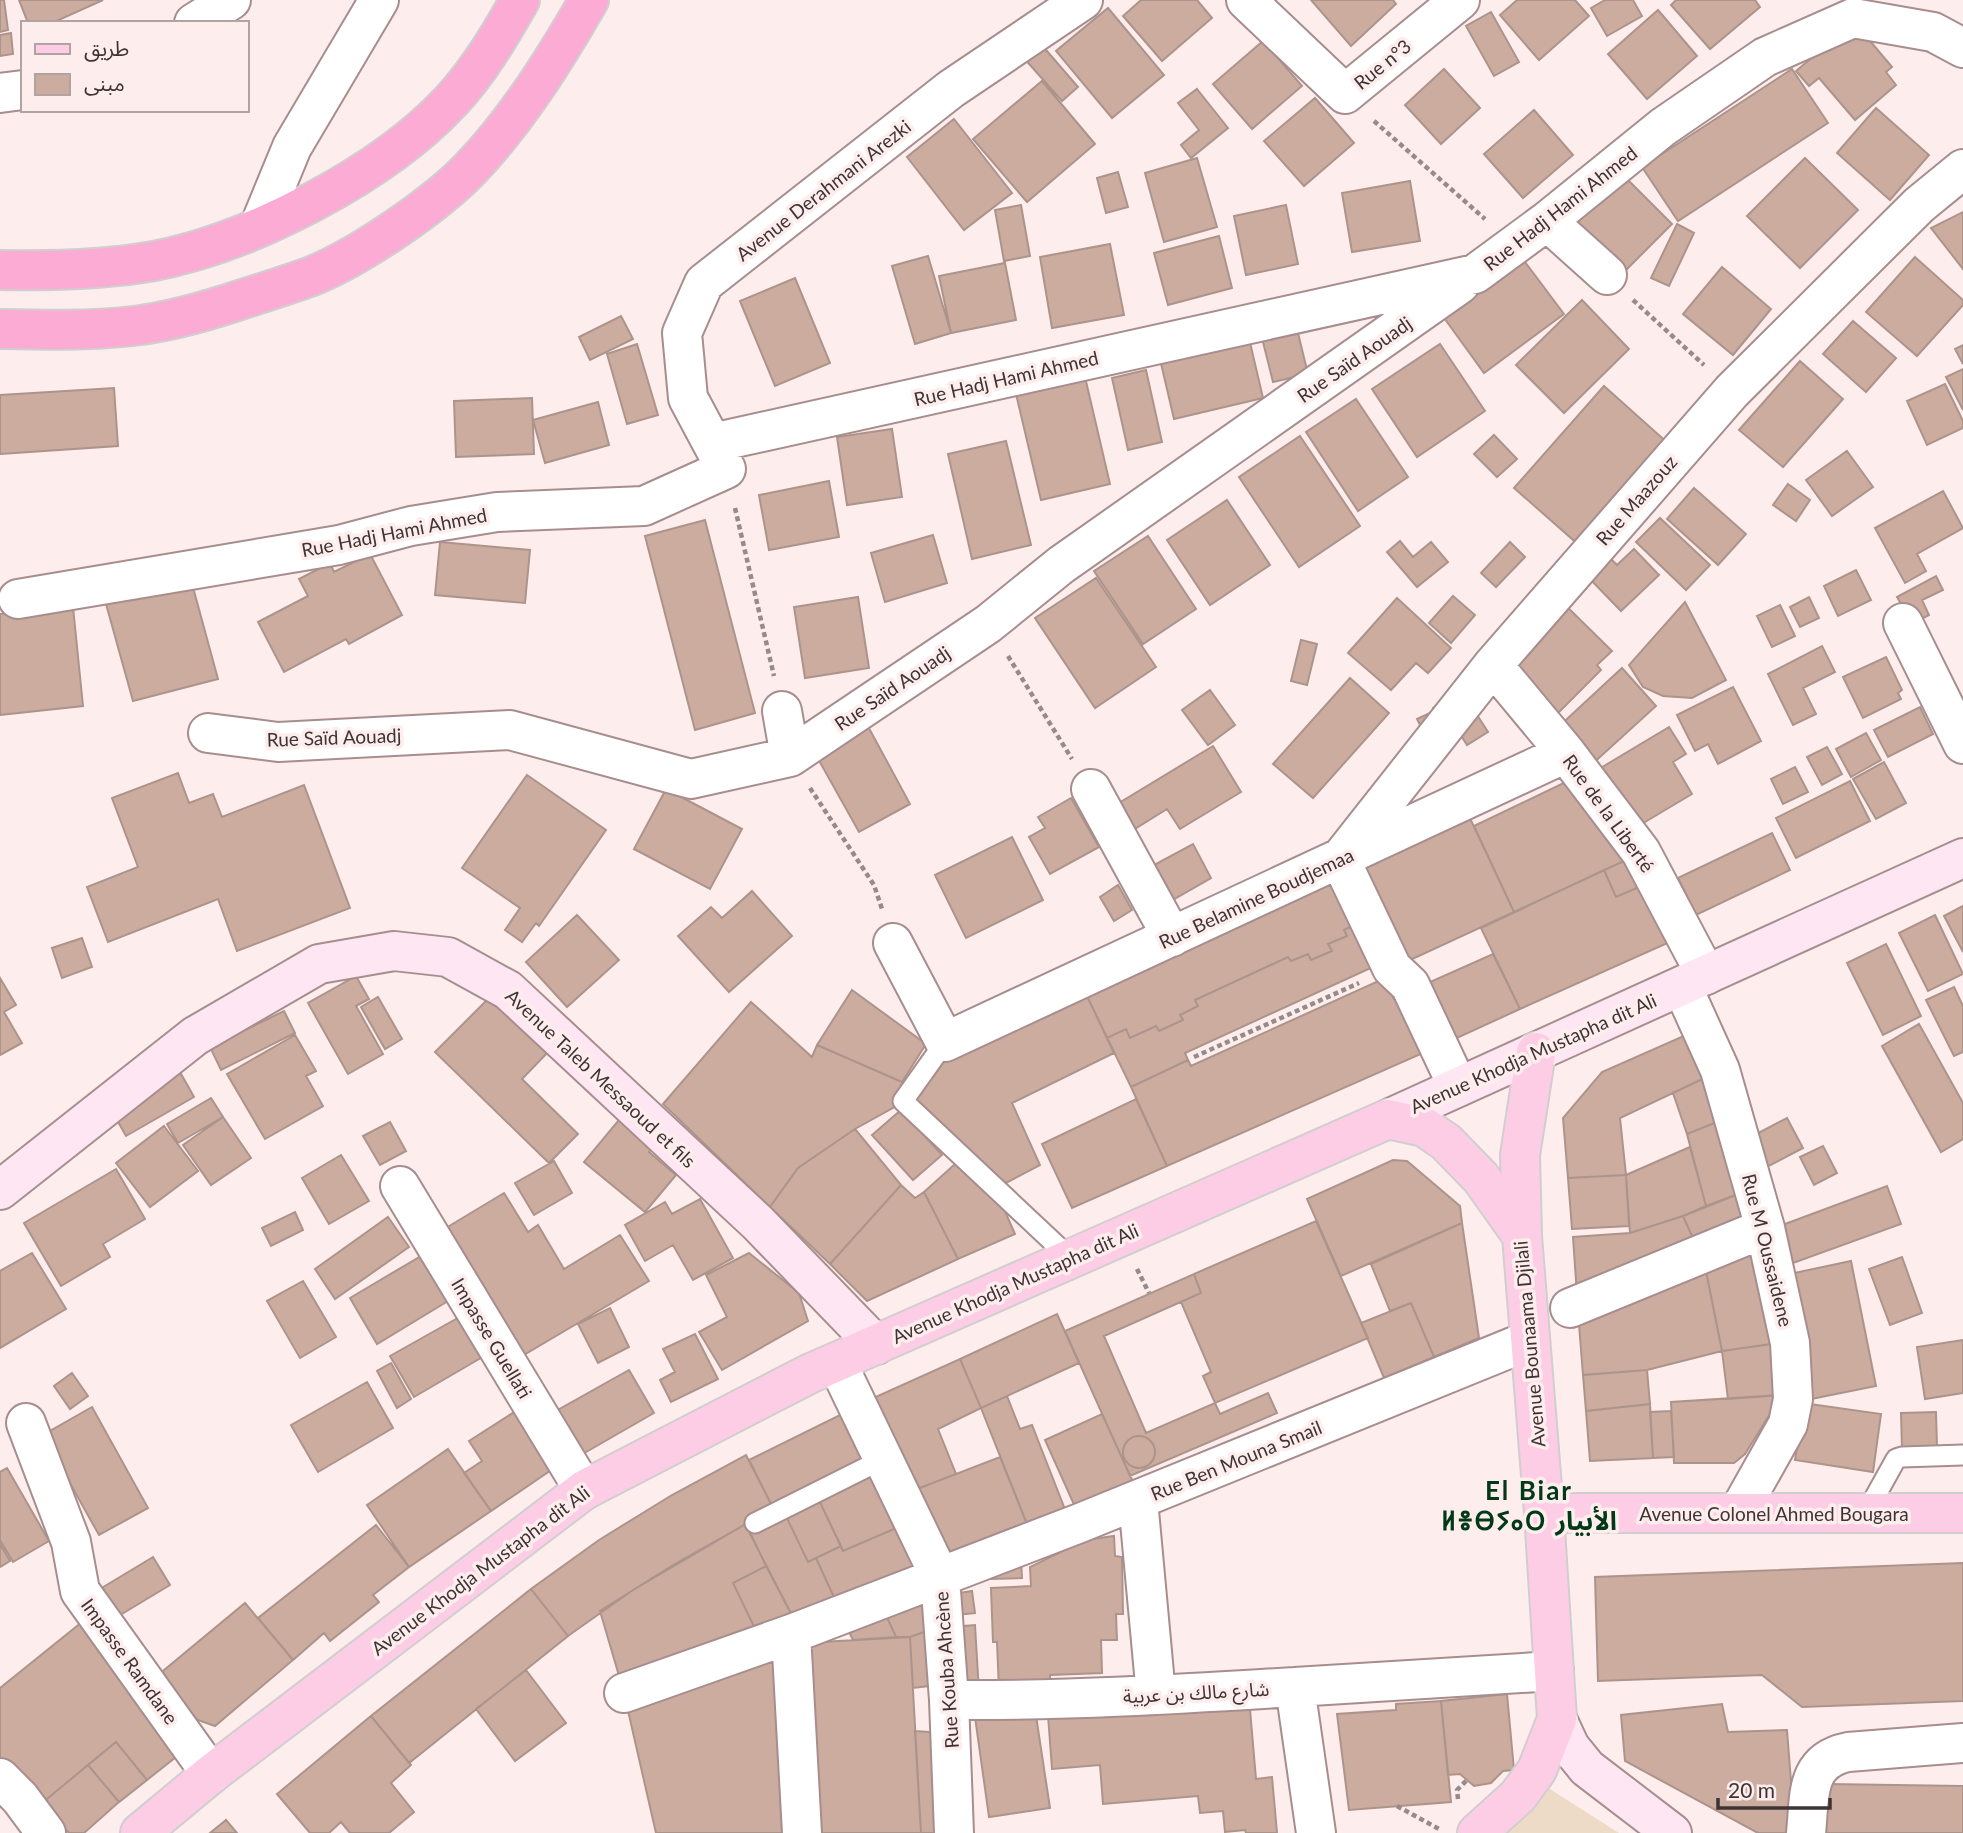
<svg xmlns="http://www.w3.org/2000/svg" width="1963" height="1833" font-family="Lato,'Noto Sans Arabic','Noto Sans Tifinagh',sans-serif">
  <style>
    .green { fill: #eedbc7 }
    .building { fill: #ccac9f; stroke: #ac948b; stroke-width: 2 }
    .lines { fill: none; stroke-linecap: round; stroke-linejoin: round }
    .lane-casing { stroke: #a78d8e; stroke-width: 23 }
    .street-casing { stroke: #a78d8e; stroke-width: 42 }
    .secondary-casing { stroke: #a78d8e; stroke-width: 42 }
    .primary-casing { stroke: #d1cecf; stroke-width: 42 }
    .highway-casing { stroke: #d1cecf; stroke-width: 42 }
    .path { stroke: #978a8a; stroke-width: 4.5; stroke-dasharray: 5 3.5; stroke-linecap: butt }
    .lane { stroke: #fff; stroke-width: 19 }
    .street { stroke: #fff; stroke-width: 38 }
    .secondary { stroke: #fee6f2; stroke-width: 38 }
    .primary { stroke: #fdcde5; stroke-width: 38 }
    .highway { stroke: #fbabd4; stroke-width: 38 }
    .labels { text-anchor: middle; dominant-baseline: central; stroke-width: 7; stroke-linejoin: round; paint-order: stroke }
    .street-label { font-size: 19px; fill: #3f3435; stroke: #feeded }
    .district-label { font-size: 26px; font-weight: bold; letter-spacing: 2px; fill: #003818; stroke: #feeded }
  </style>
  <rect width="100%" height="100%" fill="#feeded"/>
  <path class="green" d="M1545,1786L1619,1833H1500Z"/>
  <path class="building" d="M0,0H4L8,30L0,32Z
    M19,0H103L52,23H28Z
    M1141,0H1197L1212,18L1162,61L1123,16Z
    M1311,0H1393L1396,4L1351,46Z
    M1517,0H1575L1589,16L1539,60L1500,15Z
    M1605,0H1633L1642,16L1607,36L1591,8Z
    M1676,0H1755L1760,7L1710,49L1671,5Z
    M1108,8L1164,75L1112,118L1056,51Z
    M1658,10L1697,56L1647,99L1608,54Z
    M1491,12L1519,62L1494,76L1466,26Z
    M1854,22L1892,67L1886,72L1896,85L1855,120L1819,78L1809,86L1796,71Z
    M11,33L13,54L0,56V35Z
    M1263,41L1302,86L1252,129L1213,84Z
    M1040,43L1078,87L1062,101L1023,57Z
    M1444,69L1480,108L1441,144L1405,105Z
    M1792,69L1828,123L1678,221L1642,167Z
    M1042,81L1095,144L1027,202L973,139Z
    M1197,89L1228,128L1191,158L1181,145L1199,130L1178,103Z
    M1315,98L1354,143L1304,186L1264,141Z
    M1876,108L1929,155L1890,200L1837,153Z
    M1534,110L1573,155L1523,198L1484,154Z
    M954,119L1012,193L964,230L907,157Z
    M1197,158L1217,227L1164,242L1145,173Z
    M1805,158L1858,210L1800,268L1747,216Z
    M1118,172L1128,207L1106,213L1097,178Z
    M1624,176L1672,224L1621,275L1574,226Z
    M1410,181L1420,241L1352,252L1342,193Z
    M1021,205L1030,256L1004,261L995,210Z
    M1286,205L1298,264L1246,275L1234,216Z
    M1963,212V269L1931,228Z
    M1677,224L1694,233L1669,286L1651,278Z
    M1219,236L1232,288L1168,305L1154,253Z
    M1110,244L1124,315L1052,328L1040,257Z
    M928,256L951,333L915,344L892,266Z
    M1915,257L1963,300V305L1917,356L1866,312Z
    M1522,258L1564,314L1484,373L1442,315Z
    M1005,263L1016,320L951,333L939,276Z
    M1722,267L1771,309L1733,355L1683,314Z
    M795,278L830,363L775,386L740,301Z
    M1582,300L1629,349L1564,413L1516,365Z
    M621,316L633,339L590,360L579,337Z
    M1853,321L1896,358L1866,392L1823,354Z
    M1297,329L1308,374L1273,382L1262,338Z
    M1248,334L1263,398L1174,419L1159,355Z
    M637,344L658,415L627,424L607,354Z
    M1440,344L1485,411L1417,457L1372,389Z
    M1963,345V364L1955,349Z
    M1800,361L1843,399L1783,467L1739,430Z
    M1963,369V410L1946,377Z
    M1146,370L1162,442L1128,450L1112,378Z
    M1085,377L1110,484L1041,500L1016,394Z
    M1945,384L1963,421V428L1927,445L1907,401Z
    M1604,386L1670,445L1580,546L1514,488Z
    M114,388L118,446L0,454V395Z
    M532,398L534,454L456,457L454,401Z
    M1356,399L1408,477L1358,511L1306,432Z
    M598,402L609,445L545,463L533,420Z
    M892,429L902,497L847,505L837,437Z
    M1494,435L1517,459L1497,477L1474,454Z
    M1300,436L1360,526L1299,567L1239,477Z
    M1006,441L1031,545L972,559L948,454Z
    M1847,451L1873,487L1832,516L1806,480Z
    M829,481L839,537L769,550L759,495Z
    M1788,484L1810,500L1796,521L1773,505Z
    M1694,488L1746,534L1718,565L1667,519Z
    M1943,491L1963,528L1917,554L1926,571L1905,583L1875,528Z
    M1227,500L1270,565L1210,605L1167,540Z
    M1660,518L1710,565L1686,590L1636,542Z
    M705,520L755,713L695,730L645,536Z
    M933,535L947,583L885,602L871,553Z
    M1148,536L1196,609L1143,644L1094,571Z
    M1400,541L1413,557L1431,542L1448,562L1417,587L1387,552Z
    M440,542L530,550L525,603L435,595Z
    M1510,542L1525,557L1496,587L1481,573Z
    M1634,549L1659,575L1621,611L1586,575L1607,555L1617,565Z
    M370,554L402,615L349,644L346,639L284,672L258,622L308,596L299,579L330,563L334,572Z
    M1856,570L1871,600L1838,616L1824,586Z
    M1936,576L1943,590L1922,600L1929,615L1912,624L1897,597Z
    M1096,578L1156,667L1095,708L1035,618Z
    M191,580L218,679L133,701L106,604Z
    M1453,596L1475,615L1451,643L1429,623Z
    M858,597L869,668L805,678L794,607Z
    M1557,597L1612,651L1597,665L1601,670L1553,718L1502,667Z
    M1809,597L1819,618L1800,627L1790,607Z
    M1397,598L1451,648L1428,673L1416,663L1391,690L1348,653Z
    M1685,602L1726,680L1692,698L1663,696L1643,687L1629,665Z
    M1780,605L1795,636L1772,647L1757,616Z
    M73,607L83,706L0,715V614Z
    M1301,640L1317,644L1307,685L1291,681Z
    M1822,646L1835,672L1803,688L1816,714L1793,725L1768,674Z
    M1886,657L1902,690L1898,693L1901,699L1863,718L1843,677Z
    M1622,668L1656,706L1589,767L1555,730Z
    M1350,678L1389,713L1313,798L1273,764Z
    M1733,687L1761,741L1718,764L1708,744L1695,751L1677,715Z
    M1210,690L1235,725L1208,745L1182,710Z
    M1461,690L1488,732L1467,745L1454,724L1445,729L1433,708Z
    M1920,707L1933,734L1888,757L1874,730Z
    M1432,712L1427,739L1417,719Z
    M864,719L910,804L859,832L812,748Z
    M1669,727L1686,754L1673,762L1692,794L1635,828L1599,769Z
    M1866,733L1881,760L1851,777L1836,749Z
    M1213,746L1241,792L1180,829L1167,809L1125,835L1109,809Z
    M1827,747L1842,774L1822,785L1807,757Z
    M1884,762L1906,803L1876,819L1853,779Z
    M1795,767L1808,792L1783,804L1771,779Z
    M178,773L189,803L213,794L222,817L304,785L350,908L237,951L218,899L108,942L87,887L138,867L112,798Z
    M527,775L606,830L539,926L536,923L522,942L505,930L520,908L462,868Z
    M1570,780L1633,857L1514,912L1474,826Z
    M1850,781L1870,821L1796,858L1776,818Z
    M666,789L742,829L710,889L634,849Z
    M1071,798L1099,847L1050,874L1029,837L1045,828L1038,817Z
    M1468,814L1514,912L1406,962L1360,865Z
    M1772,833L1790,870L1696,915L1678,878Z
    M1012,837L1043,900L966,938L935,875Z
    M1193,844L1211,878L1162,906L1143,871Z
    M1633,857L1646,884L1616,897L1604,870Z
    M1604,870L1616,897L1646,884L1672,941L1520,1009L1481,928Z
    M1334,878L1356,924L1344,930L1347,936L1328,944L1332,951L1311,960L1308,954L1291,961L1288,957L1195,1000L1198,1006L1180,1015L1183,1020L1159,1031L1156,1026L1130,1038L1126,1029L1107,1038L1087,996Z
    M1334,878L1375,966L1185,1053L1188,1060L1131,1087L1087,996Z
    M1118,885L1132,910L1114,921L1100,897Z
    M752,891L792,936L729,992L678,936L711,907L722,918Z
    M1963,906V952L1944,916Z
    M577,915L619,960L567,1007L526,962Z
    M1935,915L1963,974L1928,991L1899,933Z
    M82,938L92,967L62,978L52,948Z
    M1886,944L1921,1016L1883,1035L1847,963Z
    M1493,954L1520,1009L1446,1043L1419,987Z
    M356,976L369,999L356,1006L383,1054L348,1074L308,1003Z
    M0,978L16,1005L4,1012L22,1043L0,1055Z
    M1385,978L1394,999L1406,994L1432,1049L1167,1166L1131,1087L1188,1060L1191,1066Z
    M1954,987L1963,1006V1052L1954,1056L1926,1000Z
    M852,990L926,1044L902,1082L817,1045Z
    M494,993L551,1049L522,1079L578,1134L549,1163L435,1052Z
    M1087,996L1114,1053L1012,1103L1040,1165L1004,1184L915,1100L944,1060Z
    M378,997L402,1039L385,1049L361,1007Z
    M751,1002L812,1057L817,1045L902,1082L898,1105L855,1129L798,1168L770,1207L663,1104Z
    M284,1011L295,1033L221,1070L210,1047Z
    M1919,1024L1963,1103V1139L1941,1152L1882,1046Z
    M1695,1031L1715,1073L1620,1118L1626,1175L1568,1178L1563,1118L1602,1072Z
    M295,1035L316,1071L306,1076L323,1106L265,1139L227,1074Z
    M176,1065L194,1097L126,1136L108,1104Z
    M1715,1073L1727,1118L1687,1134L1673,1093Z
    M638,1097L671,1124L649,1152L676,1175L645,1212L584,1162Z
    M211,1098L223,1117L178,1143L167,1124Z
    M1136,1099L1167,1166L1072,1208L1042,1144Z
    M901,1110L942,1155L913,1180L872,1135Z
    M223,1117L251,1158L211,1185L183,1145Z
    M1727,1118L1746,1191L1706,1206L1687,1134Z
    M1787,1118L1803,1148L1759,1171L1743,1141Z
    M390,1122L406,1151L380,1165L363,1136Z
    M164,1126L198,1171L150,1207L116,1163Z
    M855,1129L901,1185L830,1264L770,1207L798,1168Z
    M1823,1146L1837,1173L1814,1185L1800,1157Z
    M1690,1147L1706,1206L1683,1216L1630,1233L1626,1175Z
    M341,1155L369,1201L329,1224L302,1178Z
    M1393,1160L1407,1161L1460,1206L1462,1223L1341,1276L1307,1199Z
    M554,1161L572,1193L534,1215L515,1183Z
    M955,1164L1004,1209L1015,1234L958,1259L924,1192Z
    M116,1169L145,1219L103,1244L110,1257L61,1286L24,1223Z
    M1626,1175L1629,1226L1572,1229L1568,1178Z
    M901,1185L915,1198L924,1192L958,1259L867,1301L830,1264Z
    M1887,1186L1901,1224L1782,1267L1769,1230Z
    M1746,1191L1756,1224L1697,1247L1683,1216Z
    M504,1193L528,1232L538,1225L564,1269L620,1235L649,1281L507,1365L431,1237Z
    M700,1199L733,1258L693,1280L673,1245L645,1261L625,1225L665,1202L672,1214Z
    M295,1212L303,1230L271,1246L262,1228Z
    M1683,1216L1697,1247L1577,1295L1573,1237L1630,1233Z
    M388,1217L409,1247L335,1299L315,1269Z
    M1316,1221L1368,1338L1215,1403L1203,1376L1211,1372L1181,1302L1201,1293L1194,1274Z
    M1462,1223L1479,1338L1434,1357L1411,1303L1390,1311L1371,1264Z
    M1758,1240L1779,1343L1722,1351L1704,1261Z
    M32,1253L66,1309L0,1348V1271Z
    M426,1253L453,1298L377,1344L350,1298Z
    M749,1253L799,1293L808,1321L722,1370L699,1332L727,1317L706,1275Z
    M1902,1257L1922,1313L1890,1325L1869,1269Z
    M1704,1261L1722,1351L1647,1370L1583,1375L1578,1312Z
    M1851,1261L1876,1386L1811,1399L1785,1275Z
    M1194,1274L1201,1293L1104,1336L1146,1433L1215,1403L1220,1414L1268,1393L1277,1413L1130,1476L1065,1331Z
    M303,1281L336,1337L300,1358L267,1301Z
    M1411,1303L1434,1357L1384,1378L1361,1323Z
    M610,1308L629,1347L598,1363L578,1324Z
    M1057,1314L1079,1363L981,1408L960,1359Z
    M463,1315L486,1355L414,1397L390,1356Z
    M695,1334L718,1379L671,1402L660,1380L675,1372L663,1349Z
    M1963,1340V1393L1925,1399L1917,1347Z
    M1779,1343L1782,1395L1728,1399L1722,1351Z
    M960,1359L981,1408L938,1429L956,1474L912,1491L869,1400Z
    M391,1363L411,1399L397,1408L377,1371Z
    M629,1370L654,1413L574,1459L549,1415Z
    M1647,1370L1650,1404L1586,1411L1583,1375Z
    M72,1373L88,1396L70,1409L54,1386Z
    M367,1382L393,1428L318,1472L291,1425Z
    M1782,1395L1745,1454L1734,1463H1674L1671,1402Z
    M1007,1396L1020,1429L1032,1425L1066,1512L1029,1529L981,1408Z
    M1803,1403L1881,1414L1873,1472L1795,1460Z
    M1650,1404L1653,1458L1590,1461L1586,1411Z
    M92,1407L148,1508L99,1535L43,1435Z
    M522,1407L560,1464L491,1511L464,1473L482,1461L469,1441Z
    M1671,1411L1674,1457L1653,1458L1650,1412Z
    M846,1412L870,1459L773,1508L749,1460Z
    M1936,1412L1937,1448L1902,1449L1901,1413Z
    M1102,1414L1134,1484L1076,1509L1045,1440Z
    M1123 1452a16 16 0 1 1 32 0a16 16 0 1 1-32 0Z
    M448,1449L491,1511L409,1567L367,1505Z
    M746,1455L773,1508L633,1590L568,1636L531,1589L599,1540L672,1495Z
    M1000,1457L1029,1529L946,1564L912,1491Z
    M7,1468L49,1541L13,1562L0,1540V1472Z
    M874,1469L901,1526L843,1551L817,1496Z
    M817,1496L841,1546L808,1562L784,1512Z
    M784,1512L808,1562L816,1558L838,1606L796,1623L749,1532Z
    M746,1524L766,1566L733,1583L759,1637L622,1686L600,1611L673,1565Z
    M376,1525L409,1567L373,1595L379,1602L330,1641L324,1633L293,1660L258,1618Z
    M901,1526L923,1572L838,1606L816,1558L841,1546L843,1551Z
    M1114,1536L1115,1556L1122,1557L1123,1614H1116L1117,1640H1101L1102,1673L1050,1675V1688L999,1690L997,1642H993L991,1588L1031,1586L1030,1567L1085,1540Z
    M0,1544L10,1561L0,1567Z
    M153,1557L170,1585L107,1623L90,1595Z
    M1021,1559L1022,1578L991,1579V1567Z
    M1963,1563V1701L1802,1707L1762,1675L1598,1681L1595,1577Z
    M766,1566L796,1623L759,1637L733,1583Z
    M531,1589L568,1636L409,1763L371,1716Z
    M972,1591L975,1613L956,1615L953,1594Z
    M924,1601L935,1628L910,1637H896L886,1615Z
    M245,1603L293,1660L215,1726L192,1718L157,1676Z
    M886,1615L896,1637L853,1640L848,1630Z
    M87,1618L176,1757L147,1780L116,1742L42,1803L0,1762V1688Z
    M975,1625L979,1692L956,1693L951,1627Z
    M935,1628L938,1685L913,1688L910,1637Z
    M910,1637L921,1833H816L803,1643Z
    M782,1652L794,1833H656L626,1702Z
    M526,1670L566,1723L515,1761L476,1709Z
    M1507,1694L1514,1770L1503,1771L1491,1783L1474,1786L1460,1774L1448,1775L1441,1701Z
    M1249,1698L1256,1779L1272,1777L1277,1833H1246L1245,1830L1225,1832L1223,1811L1200,1813L1198,1796L1103,1804L1100,1765L1052,1769L1048,1715Z
    M1441,1701L1451,1802L1349,1810L1337,1714L1396,1710V1704Z
    M1722,1704L1728,1732L1787,1730L1795,1833H1758L1625,1761L1621,1715Z
    M1035,1709L1050,1808L989,1817L975,1717Z
    M371,1716L411,1765L391,1783L414,1812L389,1833H350L341,1822L329,1833H310L277,1794Z
    M915,1731L943,1733L947,1833H921Z
    M116,1742L147,1780L119,1802L88,1765Z
    M88,1765L119,1802L84,1833H69L42,1803Z
    M1827,1784L1963,1786V1833H1826Z
    M226,1820L237,1833H210Z"/>
  <g class="lines">
    <defs>
      <path id="lane" d="M945,1042L903,1101L1070,1258
        M1866,1513L1896,1459L1902,1457L1963,1455
        M755,1523L883,1459"/>
      <path id="street" d="M1246,0L1345,94L1460,0
        M194,23L231,0
        M0,93L23,90
        M1547,221L1607,275
        M259,227L292,147L379,0
        M712,443L688,398L682,333L704,283L951,89L1083,0
        M18,599L339,545L411,526L497,512L644,506L726,469L712,443L1475,274L1547,221L1663,127L1765,57L1853,18L1933,32L1963,48
        M1903,623L1963,744
        M1493,665L1566,753L1641,852L1706,975
        M782,711L790,757
        M208,733L278,742L510,730L691,779L790,757L988,624L1061,565L1460,284
        M1091,789L1172,937
        M893,943L945,1042L1566,753
        M1682,986L1720,1070L1765,1228L1790,1343L1793,1399L1788,1424L1738,1513
        M1458,1087L1410,985L1392,968L1340,859L1493,665L1732,391L1919,205L1963,169
        M400,1186L584,1490
        M1570,1308L1765,1228
        M837,1363L940,1577L949,1700L954,1833
        M26,1423L71,1542L80,1591L211,1774
        M1138,1500L1156,1695
        M791,1634L802,1833
        M1295,1687L1554,1671
        M624,1693L791,1634L1080,1523L1530,1340
        M949,1700C1065,1701 1180,1694 1295,1687L1316,1833
        M0,1778L20,1798L46,1833
        M1806,1833C1810,1797 1804,1761 1848,1752L1963,1743"/>
      <path id="secondary" d="M1388,1119L1963,858
        M0,1190L195,1036L319,964L394,951L448,957L508,990L758,1223L876,1345
        M1557,1719L1570,1747L1587,1768L1672,1833"/>
      <path id="primary" d="M1522,1234L1520,1155L1536,1052
        M1544,1513H1963
        M140,1833L211,1774L584,1490L809,1374L1388,1119L1424,1127L1446,1142L1481,1178L1522,1236L1544,1513L1557,1719L1537,1770L1518,1796L1477,1833"/>
      <path id="highway" d="M0,270C52,271 103,270 154,261C252,242 383,174 451,101C479,71 500,35 520,0
        M0,329C44,330 89,331 133,326C171,322 210,310 246,298C268,291 290,284 312,276C359,257 434,206 470,169C517,120 555,59 589,0"/>
    </defs>
    <use href="#lane" class="lane-casing"/>
    <use href="#street" class="street-casing"/>
    <use href="#secondary" class="secondary-casing"/>
    <use href="#primary" class="primary-casing"/>
    <use href="#highway" class="highway-casing"/>
    <path class="path" d="M1374,121L1485,219
      M1633,300L1704,365
      M735,508L774,676
      M1008,656L1072,759
      M810,788L874,885L882,909
      M1194,1057L1359,983
      M1137,1269L1149,1293
      M1458,1799L1457,1790L1467,1780
      M1397,1806L1439,1829"/>
    <use href="#lane" class="lane"/>
    <use href="#street" class="street"/>
    <use href="#secondary" class="secondary"/>
    <use href="#primary" class="primary"/>
    <use href="#highway" class="highway"/>
  </g>
  <g class="labels">
    <g class="street-label">
      <text transform="translate(1382 64) rotate(-39)">Rue n°3</text>
      <text transform="translate(823 190) rotate(-38)">Avenue Derahmani Arezki</text>
      <text transform="translate(1560 208) rotate(-38)">Rue Hadj Hami Ahmed</text>
      <text transform="translate(1354 359) rotate(-35)">Rue Saïd Aouadj</text>
      <text transform="translate(1006 378) rotate(-13)">Rue Hadj Hami Ahmed</text>
      <text transform="translate(1636 500) rotate(-49)">Rue Maazouz</text>
      <text transform="translate(394 532) rotate(-11)">Rue Hadj Hami Ahmed</text>
      <text transform="translate(892 688) rotate(-34)">Rue Saïd Aouadj</text>
      <text transform="translate(334 737) rotate(-2)">Rue Saïd Aouadj</text>
      <text transform="translate(1609 813) rotate(54)">Rue de la Liberté</text>
      <text transform="translate(1256 898) rotate(-25)">Rue Belamine Boudjemaa</text>
      <text transform="translate(1533 1053) rotate(-24)">Avenue Khodja Mustapha dit Ali</text>
      <text transform="translate(601 1078) rotate(43)">Avenue Taleb Messaoud et fils</text>
      <text transform="translate(1768 1250) rotate(76)">Rue M Oussaidene</text>
      <text transform="translate(1015 1283) rotate(-24)">Avenue Khodja Mustapha dit Ali</text>
      <text transform="translate(492 1338) rotate(59)">Impasse Guellati</text>
      <text transform="translate(1529 1344) rotate(-95)">Avenue Bounaama Djilali</text>
      <text transform="translate(1236 1460) rotate(-22)">Rue Ben Mouna Smail</text>
      <text x="1774" y="1513">Avenue Colonel Ahmed Bougara</text>
      <text transform="translate(480 1570) rotate(-37)">Avenue Khodja Mustapha dit Ali</text>
      <text transform="translate(130 1661) rotate(54)">Impasse Ramdane</text>
      <text transform="translate(946 1670) rotate(-94)">Rue Kouba Ahcène</text>
      <text transform="translate(1196 1692) rotate(-3)">شارع مالك بن عربية</text>
    </g>
    <g class="district-label">
      <text x="1529" y="1490">El Biar<tspan x="1529" dy="30">ⵍⴻⴱⵢⴰⵔ الأبيار</tspan></text>
    </g>
  </g>
  <rect x="21" y="21" width="228" height="91" fill="#feeded" stroke="#b2a3a3" stroke-width="2"/>
  <rect x="35" y="44" width="35" height="10" fill="#fdcde5" stroke="#b2a3a3" stroke-width="2"/>
  <text x="84" y="56" font-size="21" fill="#3f3435">طريق</text>
  <rect x="35" y="74" width="35" height="21" fill="#ccac9f" stroke="#b2a3a3" stroke-width="2"/>
  <text x="84" y="91" font-size="21" fill="#3f3435">مبنى</text>
  <path d="M1718 1798v10h112v-10" fill="none" stroke="#3f3435" stroke-width="3.5"/>
  <text x="1728" y="1798" font-size="21" fill="#3f3435" stroke="#feeded" stroke-width="5" paint-order="stroke">20 m</text>
</svg>
